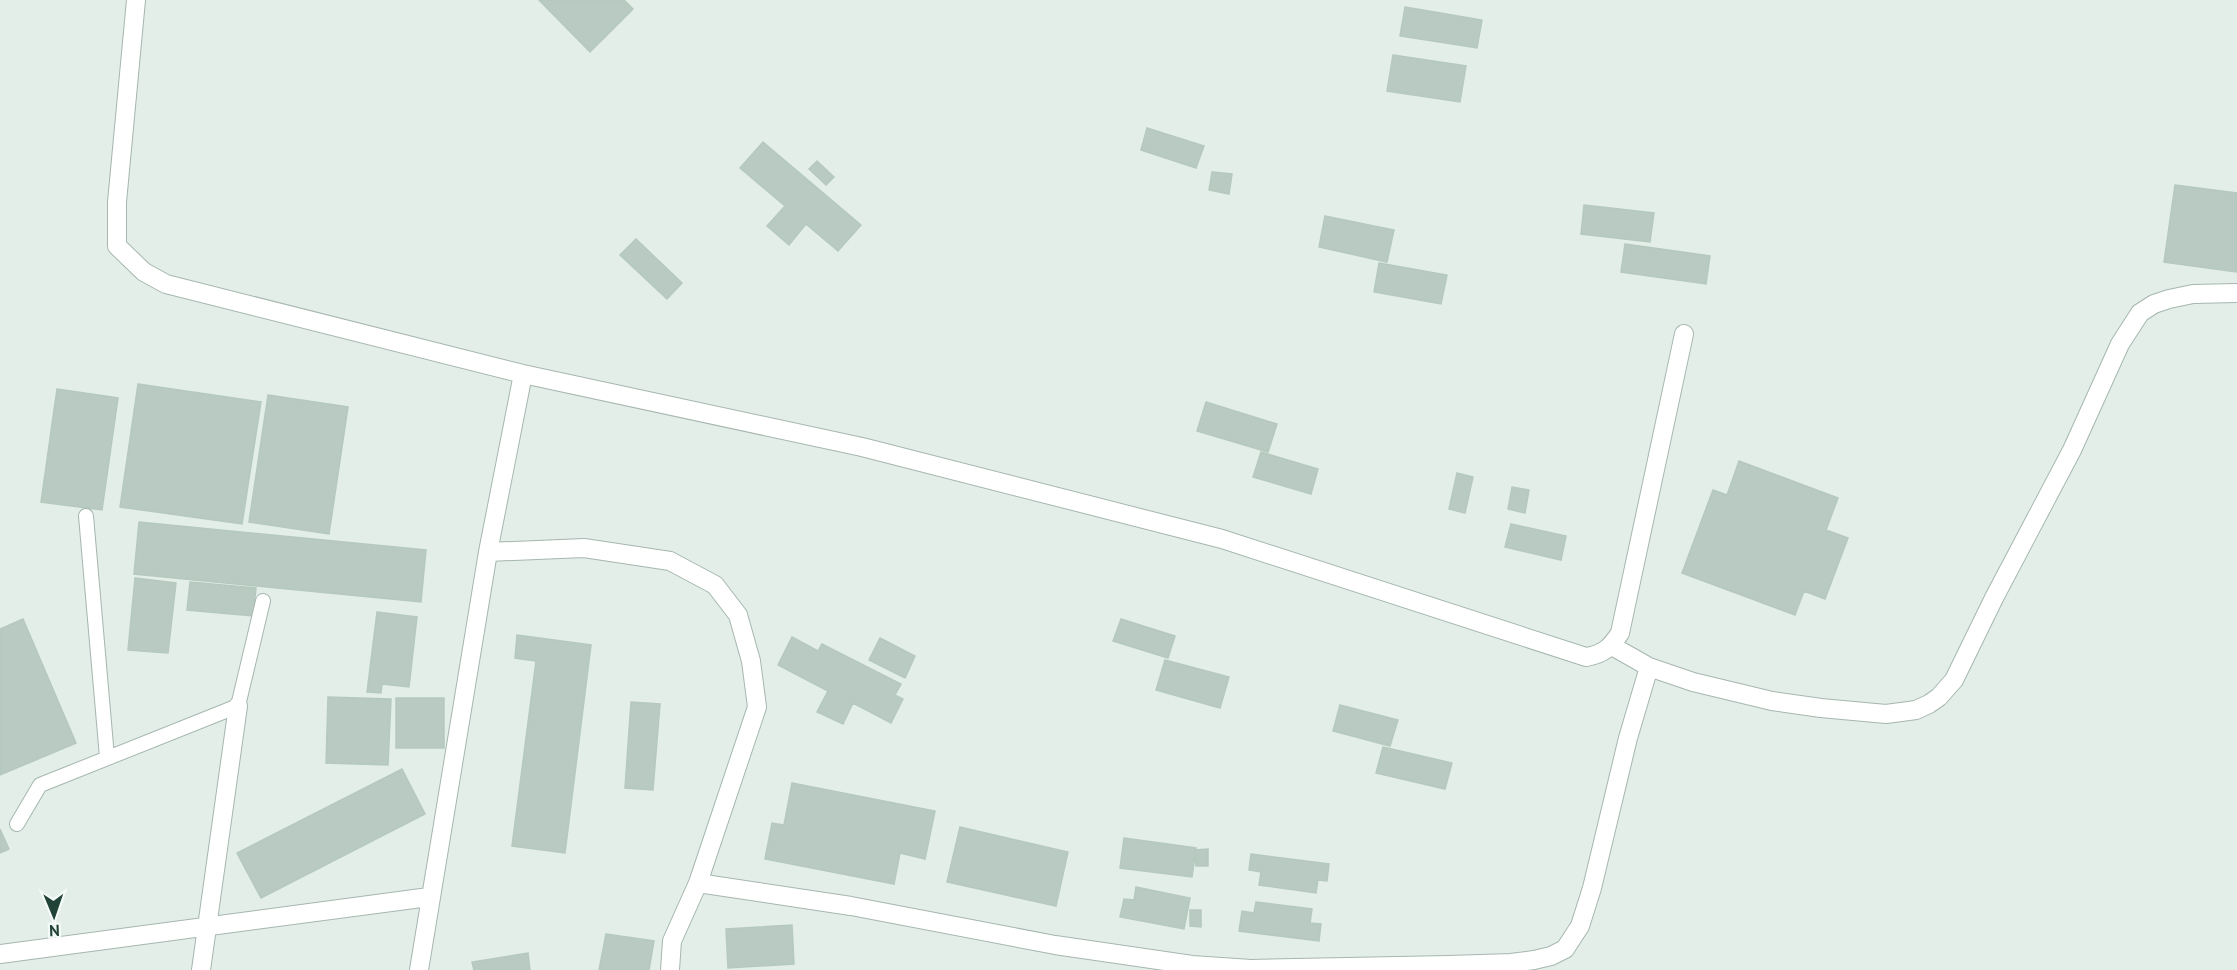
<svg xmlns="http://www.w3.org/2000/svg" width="2237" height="970" font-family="'PT Sans',sans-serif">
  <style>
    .building { fill: #b8cac1; stroke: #b5c9bf; stroke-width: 1.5 }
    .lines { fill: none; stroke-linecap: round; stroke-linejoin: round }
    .service-casing { stroke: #a5b7af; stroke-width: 16 }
    .minor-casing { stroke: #a5b7af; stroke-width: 20 }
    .service { stroke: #fff; stroke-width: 14 }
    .minor { stroke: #fff; stroke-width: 18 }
  </style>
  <rect width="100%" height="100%" fill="#e3eee8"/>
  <path class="building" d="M539,0H624L633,9L590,52Z
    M1405,7L1482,20L1477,48L1400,36Z
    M1393,55L1466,66L1460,102L1387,91Z
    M1147,128L1204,146L1196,168L1141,150Z
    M763,142L861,225L838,251L806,224L789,245L767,226L785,206L740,168Z
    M817,161L834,177L826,185L809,169Z
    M1212,172L1232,174L1229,194L1209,190Z
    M2175,185L2237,193V272L2164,262Z
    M1584,205L1654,213L1650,242L1581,234Z
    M1325,216L1394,230L1387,262L1319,247Z
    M636,239L682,283L667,299L620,255Z
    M1625,244L1710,256L1706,284L1621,272Z
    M1379,263L1447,275L1441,304L1374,292Z
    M138,384L261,402L242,524L120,507Z
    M57,389L118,398L102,510L41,502Z
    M268,395L348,407L329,534L249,522Z
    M1206,402L1277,424L1268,452L1197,431Z
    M1261,452L1318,469L1311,494L1253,477Z
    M1739,461L1838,498L1826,530L1848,538L1825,599L1804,591L1795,615L1682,573L1713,490L1727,495Z
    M1457,473L1473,477L1465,513L1449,509Z
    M1512,487L1529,490L1525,513L1508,509Z
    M139,522L426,550L421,602L134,574Z
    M1511,524L1566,536L1561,560L1505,547Z
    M135,578L176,583L168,653L128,650Z
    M190,582L256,588L253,616L187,610Z
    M377,612L417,617L409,687L382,684L381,693L367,692Z
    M23,619L76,743L0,775V629Z
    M1121,619L1175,636L1168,658L1113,641Z
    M517,635L591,645L565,853L512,846L536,661L515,658Z
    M792,637L818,651L822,644L901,684L895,695L903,699L891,723L853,703L843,724L817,712L828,691L778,665Z
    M880,638L915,656L905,678L869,660Z
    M1165,660L1229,677L1220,708L1156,690Z
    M328,697L391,699L388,765L326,763Z
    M396,698H444V748H396Z
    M631,702L660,704L653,790L625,788Z
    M1340,705L1398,720L1390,746L1333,731Z
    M1383,747L1452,763L1445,789L1376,773Z
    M402,769L425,814L261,898L237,853Z
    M792,783L935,811L925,859L900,853L894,884L765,859L772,823L784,825Z
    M960,827L1068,852L1056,906L947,882Z
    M0,829L9,849L0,853Z
    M1124,838L1196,848L1192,877L1120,868Z
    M1208,849V866H1196L1195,850Z
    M1251,854L1329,864L1327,881L1318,880L1316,893L1259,885L1261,872L1249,870Z
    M1136,887L1190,898L1184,929L1120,917L1124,899L1134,900Z
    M1256,902L1312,909L1310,923L1321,924L1319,941L1239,931L1242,911L1254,913Z
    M1190,910H1201V927L1190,926Z
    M792,925L794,964L728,968L726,929Z
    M606,934L654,941L649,970H599Z
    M528,953L530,970H474L472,962Z"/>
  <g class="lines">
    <defs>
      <path id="service" d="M86,516L107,757
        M17,824L40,785L238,706L263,601"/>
      <path id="minor" d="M136,0L117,202V246L144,272L166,284L523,374L862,447L1222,539L1586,657C1604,654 1611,647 1620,633L1684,334
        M488,552L584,548L670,561L715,585L738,615L751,661L757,707L698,883L672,941L670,970
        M1612,646L1649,667L1693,682L1772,701L1821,708L1886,714L1916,710L1929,704L1939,697L1954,680L1994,598L2072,450L2120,344L2140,313L2154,304L2169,299L2193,294L2237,293
        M698,883L851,906L1055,945L1192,965L1251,969L1449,965L1511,963L1534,960L1551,956L1565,949L1580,926L1592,888L1628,738L1649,667
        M0,954L429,897
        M201,970L238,706
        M419,970L488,552L523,374"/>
    </defs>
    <use href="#service" class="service-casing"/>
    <use href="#minor" class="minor-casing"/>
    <use href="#service" class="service"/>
    <use href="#minor" class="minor"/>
  </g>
  <g transform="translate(54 916) rotate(178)" stroke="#f4faf7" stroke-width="4.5" paint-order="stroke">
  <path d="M0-4.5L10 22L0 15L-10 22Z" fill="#214236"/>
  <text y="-9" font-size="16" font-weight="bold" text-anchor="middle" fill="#214236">N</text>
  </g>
</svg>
